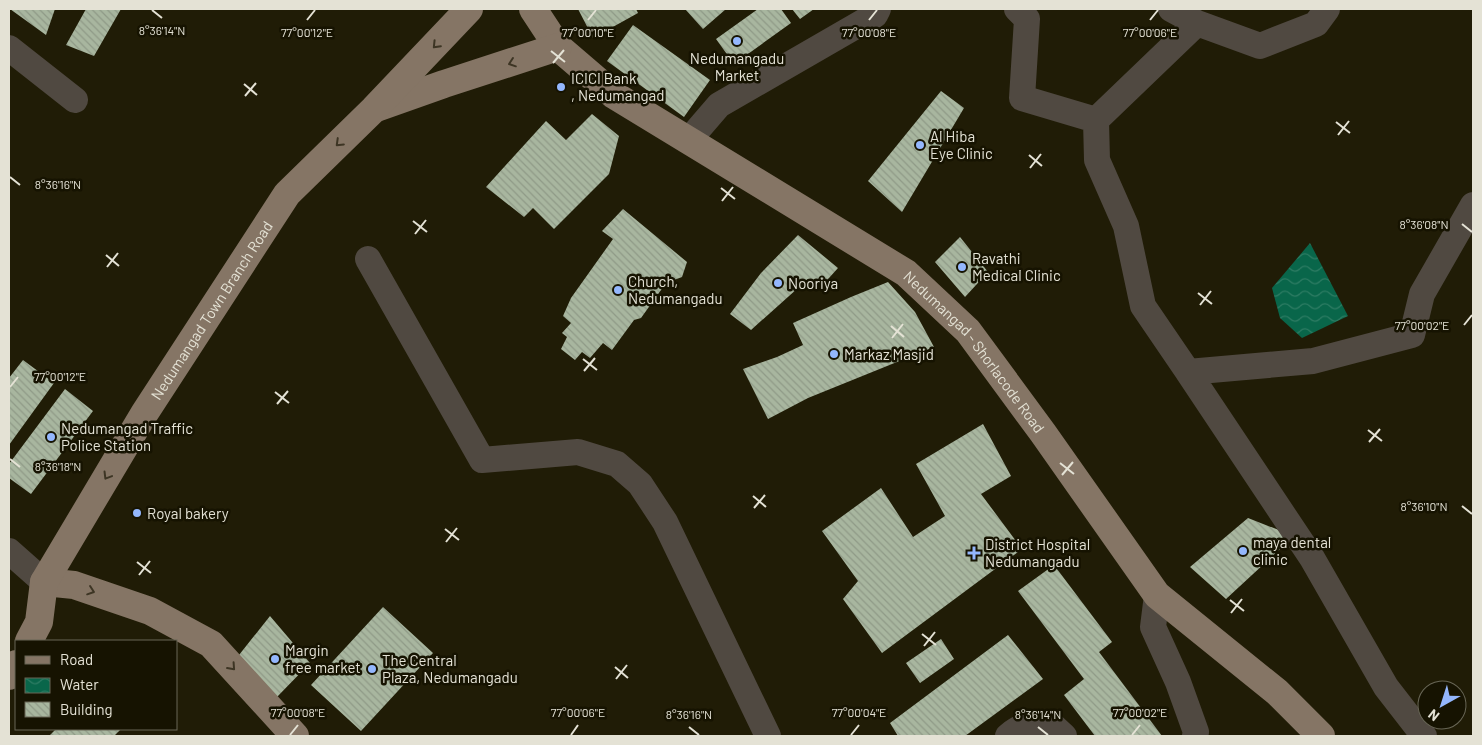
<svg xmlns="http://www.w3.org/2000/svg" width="1482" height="745" font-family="Barlow,sans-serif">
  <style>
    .water { fill: url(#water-waves) }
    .building { fill: url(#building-back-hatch) }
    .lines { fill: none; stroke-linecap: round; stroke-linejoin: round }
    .minor { stroke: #504941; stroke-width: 26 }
    .major { stroke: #857565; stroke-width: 28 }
    .oneway { stroke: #3d3524 }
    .ticks { fill: none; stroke: #e4e2d5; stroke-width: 2 }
    .poi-dot { fill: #94b7fd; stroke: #161301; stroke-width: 2 }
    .labels { text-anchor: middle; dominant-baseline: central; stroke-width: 5; stroke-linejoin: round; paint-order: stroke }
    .poi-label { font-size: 15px; fill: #e4e2d5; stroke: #161301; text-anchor: start }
    .street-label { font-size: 15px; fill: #e4e2d5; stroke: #161301 }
    .ticks-label { font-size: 12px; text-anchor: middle; fill: #e4e2d5; stroke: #161301; stroke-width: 5; stroke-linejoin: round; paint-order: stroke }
  </style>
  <defs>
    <pattern id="water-waves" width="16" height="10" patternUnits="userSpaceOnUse" patternTransform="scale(1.25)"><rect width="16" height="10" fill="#09664a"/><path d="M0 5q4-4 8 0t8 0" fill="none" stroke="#2d7c63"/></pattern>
    <pattern id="building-back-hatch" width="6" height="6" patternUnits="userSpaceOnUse" patternTransform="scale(1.25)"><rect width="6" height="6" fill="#a8b69f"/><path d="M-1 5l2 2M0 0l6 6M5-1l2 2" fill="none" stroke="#8f9a87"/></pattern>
  </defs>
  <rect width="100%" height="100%" fill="#201c06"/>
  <path class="water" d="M1310,243L1348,316L1302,338L1280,318L1272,288Z"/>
  <path class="building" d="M10,9H55L46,35Z
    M86,9H121L94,56L66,45Z
    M578,9H636L638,13L593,38Z
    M685,9H726L703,29Z
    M758,9H781L791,23L734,64L716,39Z
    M792,9H814L800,19Z
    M633,25L710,80L684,117L607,61Z
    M941,91L964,108L902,212L868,181Z
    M592,114L619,136L609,174L554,229L533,208L524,217L486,187L546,121L566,140Z
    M623,209L687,262L682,277L666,283L641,318L634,320L612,350L603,343L590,358L582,352L575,360L561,349L567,337L562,333L571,323L563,316L571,298L613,239L602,231Z
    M798,235L838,268L820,288L808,279L751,330L730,314L761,273Z
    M960,237L988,272L965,297L935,262Z
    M888,282L915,312L934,347L808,398L768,419L743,369L777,357L803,345L793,323L851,297Z
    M23,360L54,383L9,445V378Z
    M65,389L93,411L31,494L9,478V464Z
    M983,424L1011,476L981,494L1022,549L882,653L843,599L858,581L822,531L881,488L913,537L945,516L916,464Z
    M1248,518L1294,536L1226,599L1190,567Z
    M1054,565L1112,642L1099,652L1162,736H1095L1064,695L1084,679L1018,591Z
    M383,607L433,653L361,731L311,685Z
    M270,616L310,663L277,697L239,655Z
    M1008,635L1043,679L965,736H898L890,723Z
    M941,639L954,659L920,683L906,663Z
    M56,729H121L114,736H49Z"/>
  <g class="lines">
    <path class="minor" d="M1017,9L1027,19L1022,98L1096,120
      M1171,9L1197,23
      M1327,9L1316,24L1260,46L1197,23L1096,120L1097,160L1126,226L1143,306L1188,372L1313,361L1412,335L1422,294L1473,205
      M9,48L75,100
      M688,141L719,105L875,15L878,9
      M368,259L482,460L578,452L617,464L640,484L665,522L768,736
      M1188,372L1312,558L1386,687L1424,736
      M9,551L44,582
      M1157,595L1153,627L1178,682L1196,732L1195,736
      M1008,736C1022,724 1032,724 1051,724L1064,736"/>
    <g class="major">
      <path id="s1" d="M533,9L558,47L614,95L906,273L968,331L1043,433L1157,595L1277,692L1321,736"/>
      <path d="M379,107L444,84L558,47"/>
      <path d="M44,582L74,585L150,611L211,644L295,736"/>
      <path id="s2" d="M29,641L39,622L44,582L144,414L287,194L374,109L469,9"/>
      <path d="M9,676L16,664"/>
    </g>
  </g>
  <defs><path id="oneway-chevron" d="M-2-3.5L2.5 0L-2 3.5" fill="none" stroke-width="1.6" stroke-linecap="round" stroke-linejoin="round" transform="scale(1.25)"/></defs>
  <g class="oneway">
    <use href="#oneway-chevron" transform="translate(436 45) rotate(134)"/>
    <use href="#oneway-chevron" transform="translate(512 63) rotate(161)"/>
    <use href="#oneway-chevron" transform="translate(339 143) rotate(136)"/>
    <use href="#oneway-chevron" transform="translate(107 476) rotate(121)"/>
    <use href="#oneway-chevron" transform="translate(91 591) rotate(19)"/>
    <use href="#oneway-chevron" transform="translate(232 667) rotate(48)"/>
  </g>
  <path class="ticks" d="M152,10L162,18M307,20L315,10M588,20L596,10M869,20L877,10M1150,20L1158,10M551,51L565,62M553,63L564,50M244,84L257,95M245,96L256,83M1336,122L1350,133M1338,135L1349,121M1029,155L1042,166M1030,168L1041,154M10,177L20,185M721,188L735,199M722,201L733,187M413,221L427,232M1462,224L1472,232M415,234L426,220M106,255L119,266M107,267L118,253M1198,293L1212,304M1200,305L1211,291M1464,325L1472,315M891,326L904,337M892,338L903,324M583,359L597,370M584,371L595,358M10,387L18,377M275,392L289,403M277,404L288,391M1368,430L1382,441M1369,442L1380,429M10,459L20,467M1060,463L1074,474M1062,475L1073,462M753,496L766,507M1462,506L1472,514M754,508L765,495M445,529L459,540M446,542L457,528M137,562L151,573M139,575L150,561M1230,600L1244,611M1231,613L1242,599M922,634L936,645M924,646L935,632M615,667L628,678M616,679L627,665M689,727L699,735M1038,727L1048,735M290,735L298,725M571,735L578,725M851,735L859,725M1132,735L1140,725"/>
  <g class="poi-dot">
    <circle cx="737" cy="41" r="5"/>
    <circle cx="561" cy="87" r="5"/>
    <circle cx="920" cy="145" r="5"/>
    <circle cx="962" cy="267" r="5"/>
    <circle cx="778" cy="283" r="5"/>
    <circle cx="618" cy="290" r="5"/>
    <circle cx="834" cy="354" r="5"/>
    <circle cx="51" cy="437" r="5"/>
    <circle cx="137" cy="513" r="5"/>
    <circle cx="1243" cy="551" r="5"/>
    <path d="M971.5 545.5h5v5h5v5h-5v5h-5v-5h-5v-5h5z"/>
    <circle cx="275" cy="659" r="5"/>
    <circle cx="372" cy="669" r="5"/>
  </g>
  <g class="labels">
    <g class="poi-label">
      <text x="737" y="58" text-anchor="middle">Nedumangadu<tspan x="737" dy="17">Market</tspan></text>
      <text x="571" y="78">ICICI Bank<tspan x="571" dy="17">, Nedumangad</tspan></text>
      <text x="930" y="136">Al Hiba<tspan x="930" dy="17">Eye Clinic</tspan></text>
      <text x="972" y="258">Ravathi<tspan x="972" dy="17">Medical Clinic</tspan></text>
      <text x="628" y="281">Church,<tspan x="628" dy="17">Nedumangadu</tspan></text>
      <text x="788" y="283">Nooriya</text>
      <text x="844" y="354">Markaz Masjid</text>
      <text x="61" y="428">Nedumangad Traffic<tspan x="61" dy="17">Police Station</tspan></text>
      <text x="147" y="513">Royal bakery</text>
      <text x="1253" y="542">maya dental<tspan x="1253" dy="17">clinic</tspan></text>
      <text x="985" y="544">District Hospital<tspan x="985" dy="17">Nedumangadu</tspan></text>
      <text x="285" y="650">Margin<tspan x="285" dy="17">free market</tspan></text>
      <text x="382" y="660">The Central<tspan x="382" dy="17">Plaza, Nedumangadu</tspan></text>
    </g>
    <g class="street-label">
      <text stroke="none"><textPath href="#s2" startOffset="381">Nedumangad Town Branch Road</textPath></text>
      <text stroke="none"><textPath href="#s1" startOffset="566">Nedumangad - Shorlacode Road</textPath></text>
    </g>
  </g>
  <g class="ticks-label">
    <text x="162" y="35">8°36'14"N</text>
    <text x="307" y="37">77°00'12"E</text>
    <text x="588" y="37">77°00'10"E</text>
    <text x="869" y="37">77°00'08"E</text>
    <text x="1150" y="37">77°00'06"E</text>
    <text x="58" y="189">8°36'16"N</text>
    <text x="1424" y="229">8°36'08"N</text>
    <text x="1422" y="330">77°00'02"E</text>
    <text x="60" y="381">77°00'12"E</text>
    <text x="58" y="471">8°36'18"N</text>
    <text x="1424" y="511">8°36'10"N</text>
    <text x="298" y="717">77°00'08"E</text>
    <text x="578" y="717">77°00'06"E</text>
    <text x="859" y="717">77°00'04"E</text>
    <text x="1140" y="717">77°00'02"E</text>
    <text x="689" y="719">8°36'16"N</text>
    <text x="1038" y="719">8°36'14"N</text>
  </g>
  <rect width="1482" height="745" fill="none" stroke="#e4e2d5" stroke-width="20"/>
  <rect x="15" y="640" width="162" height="90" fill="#161301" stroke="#686656"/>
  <rect x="25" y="656" width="25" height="8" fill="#857565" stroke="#686656"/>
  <text x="60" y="665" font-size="15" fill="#e4e2d5">Road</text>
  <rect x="25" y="678" width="25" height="15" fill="url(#water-waves)" stroke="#686656"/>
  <text x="60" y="690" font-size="15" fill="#e4e2d5">Water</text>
  <rect x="25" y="702" width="25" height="15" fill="url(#building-back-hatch)" stroke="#686656"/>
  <text x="60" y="715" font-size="15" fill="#e4e2d5">Building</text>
  <g transform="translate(1442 705) rotate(219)"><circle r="24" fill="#161301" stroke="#686656"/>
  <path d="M0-4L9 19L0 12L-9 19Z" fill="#94b7fd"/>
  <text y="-8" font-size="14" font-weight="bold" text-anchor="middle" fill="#e4e2d5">N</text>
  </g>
</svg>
